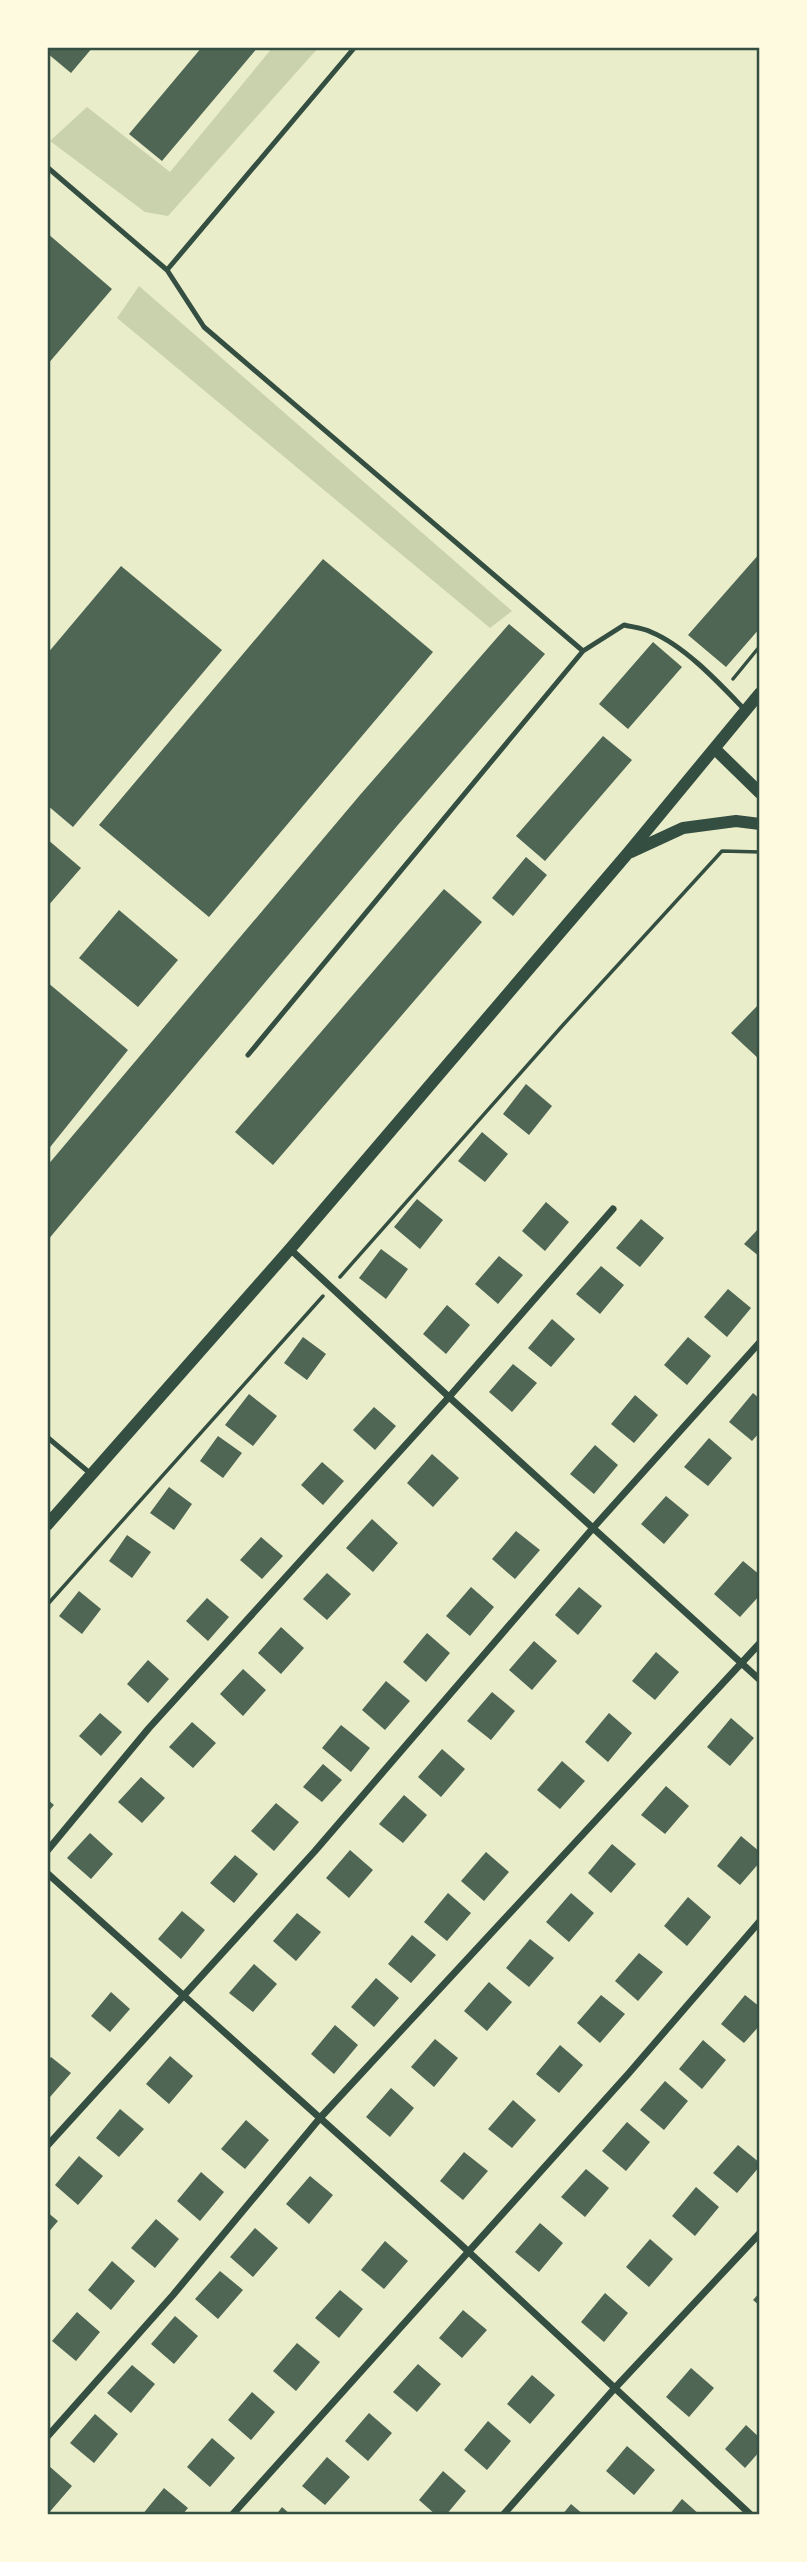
<svg xmlns="http://www.w3.org/2000/svg" width="807" height="2562" font-family="'Noto Sans',sans-serif">
  <style>
    .green { fill: #cad2ad }
    .building { fill: #4f6655 }
    .lines { fill: none; stroke-linecap: round; stroke-linejoin: round }
    .path { stroke: #344e41; stroke-width: 3.5 }
    .service { stroke: #344e41; stroke-width: 5 }
    .minor { stroke: #344e41; stroke-width: 7 }
    .tertiary { stroke: #344e41; stroke-width: 12 }
    .neatline { fill: none; stroke: #344e41; stroke-width: 2.5 }
  </style>
  <rect width="100%" height="100%" fill="#e9edc9"/>
  <path class="green" d="M273,47H319L168,216L145,212L50,141L87,107L170,172Z
    M139,286L512,611L490,628L117,318Z"/>
  <path class="building" d="M47,47H93L71,73L47,53Z
    M202,47H258L162,161L129,134Z
    M47,233L112,289L47,365Z
    M760,553V628L726,667L688,635Z
    M323,559L433,652L209,917L99,825Z
    M121,566L222,650L73,827L47,805V654Z
    M509,624L545,654L397,826L47,1241V1166L360,795Z
    M653,642L682,667L628,729L599,704Z
    M603,736L632,760L545,861L516,836Z
    M47,839L81,868L47,907Z
    M526,857L547,875L513,916L492,898Z
    M444,889L482,922L273,1165L235,1132Z
    M119,910L178,960L138,1007L79,958Z
    M47,982L128,1050L47,1151Z
    M760,1003V1060L731,1033Z
    M526,1084L552,1106L529,1135L503,1114Z
    M482,1132L508,1154L485,1182L458,1161Z
    M417,1199L443,1220L420,1249L394,1227Z
    M546,1202L569,1222L545,1251L522,1231Z
    M641,1219L664,1238L640,1267L616,1248Z
    M760,1227V1257L744,1244Z
    M381,1249L408,1269L386,1299L359,1278Z
    M499,1256L523,1275L498,1304L475,1284Z
    M601,1266L624,1285L600,1314L576,1294Z
    M728,1289L751,1308L727,1337L704,1317Z
    M447,1305L470,1325L446,1354L423,1334Z
    M552,1319L575,1339L551,1367L528,1348Z
    M303,1337L326,1354L307,1380L284,1363Z
    M688,1337L711,1356L687,1385L664,1365Z
    M513,1364L537,1383L512,1412L489,1392Z
    M753,1393L760,1399V1432L752,1441L729,1422Z
    M249,1394L277,1416L253,1446L225,1425Z
    M635,1395L658,1415L634,1443L611,1424Z
    M374,1407L396,1426L375,1450L353,1430Z
    M218,1436L242,1453L223,1478L200,1461Z
    M709,1438L732,1458L708,1486L684,1467Z
    M595,1445L618,1465L594,1494L570,1474Z
    M432,1454L459,1478L433,1507L407,1483Z
    M322,1462L344,1481L323,1505L301,1485Z
    M169,1487L192,1504L174,1530L150,1513Z
    M666,1496L689,1515L664,1544L641,1524Z
    M372,1519L398,1543L373,1572L346,1548Z
    M516,1531L540,1550L515,1579L492,1559Z
    M127,1535L151,1552L132,1578L109,1561Z
    M261,1537L283,1556L262,1579L240,1560Z
    M743,1561L760,1575V1595L740,1617L714,1594Z
    M327,1573L351,1594L327,1620L303,1599Z
    M471,1587L494,1607L470,1636L446,1616Z
    M579,1587L602,1606L578,1635L555,1615Z
    M79,1591L101,1609L82,1634L59,1616Z
    M207,1598L229,1617L208,1641L186,1621Z
    M281,1627L304,1648L281,1674L258,1653Z
    M427,1633L450,1653L426,1682L403,1662Z
    M534,1641L557,1661L532,1690L509,1670Z
    M656,1652L679,1672L655,1700L632,1681Z
    M148,1660L169,1679L148,1703L127,1684Z
    M243,1669L266,1690L243,1716L220,1694Z
    M386,1681L410,1701L385,1730L362,1710Z
    M492,1692L515,1711L491,1740L467,1721Z
    M100,1713L122,1732L101,1756L79,1736Z
    M609,1713L632,1733L608,1762L585,1742Z
    M731,1718L754,1738L730,1766L707,1747Z
    M192,1722L216,1743L193,1768L169,1747Z
    M341,1725L370,1748L351,1772L322,1748Z
    M442,1749L465,1769L441,1797L418,1777Z
    M562,1761L585,1781L560,1809L537,1790Z
    M323,1764L342,1780L322,1802L303,1787Z
    M141,1777L165,1798L142,1823L118,1802Z
    M666,1786L689,1806L665,1834L641,1815Z
    M404,1795L427,1815L403,1843L379,1824Z
    M47,1799L54,1805L47,1813Z
    M276,1803L299,1822L274,1851L251,1831Z
    M90,1833L113,1854L91,1879L67,1858Z
    M741,1836L760,1852V1862L740,1885L717,1866Z
    M612,1844L636,1864L611,1893L588,1873Z
    M350,1850L373,1870L349,1898L326,1878Z
    M486,1852L509,1872L484,1901L461,1881Z
    M235,1855L258,1874L234,1903L210,1883Z
    M448,1893L471,1913L447,1941L424,1922Z
    M571,1893L594,1913L569,1942L546,1922Z
    M688,1897L711,1917L687,1946L664,1926Z
    M182,1911L205,1930L181,1959L158,1939Z
    M297,1913L321,1932L296,1961L273,1941Z
    M412,1935L436,1955L411,1983L388,1964Z
    M530,1939L554,1958L529,1987L506,1968Z
    M639,1953L663,1972L638,2001L615,1981Z
    M254,1964L277,1984L253,2012L229,1993Z
    M376,1978L399,1998L374,2027L351,2007Z
    M489,1982L512,2002L487,2031L464,2011Z
    M111,1992L130,2009L110,2032L91,2016Z
    M601,1995L625,2014L600,2043L577,2023Z
    M745,1995L760,2007V2025L744,2043L721,2024Z
    M335,2025L358,2045L334,2074L311,2054Z
    M435,2039L458,2058L434,2087L411,2067Z
    M703,2040L726,2060L702,2089L679,2069Z
    M560,2045L583,2065L559,2093L536,2074Z
    M170,2056L193,2076L169,2104L146,2084Z
    M51,2057L71,2073L50,2097L47,2094V2061Z
    M665,2081L688,2101L664,2130L640,2110Z
    M391,2088L414,2108L390,2137L366,2117Z
    M513,2100L536,2120L512,2148L488,2129Z
    M120,2109L144,2129L119,2157L96,2138Z
    M246,2120L269,2140L245,2169L221,2149Z
    M627,2122L650,2142L626,2171L602,2151Z
    M738,2145L760,2163V2166L737,2193L713,2173Z
    M464,2152L488,2171L463,2200L440,2181Z
    M79,2156L103,2176L78,2205L55,2185Z
    M586,2169L609,2188L585,2217L561,2197Z
    M201,2172L224,2192L200,2221L177,2201Z
    M310,2176L333,2195L309,2224L286,2204Z
    M696,2187L719,2207L695,2236L672,2216Z
    M47,2212L58,2221L47,2234Z
    M156,2219L179,2239L155,2268L131,2248Z
    M540,2223L563,2243L539,2272L515,2252Z
    M255,2228L278,2248L253,2277L230,2257Z
    M650,2239L673,2259L649,2287L626,2267Z
    M385,2241L408,2261L384,2289L361,2270Z
    M112,2261L135,2281L111,2310L88,2290Z
    M220,2271L243,2290L218,2319L195,2299Z
    M340,2290L363,2309L339,2338L315,2318Z
    M760,2292V2306L753,2300Z
    M605,2293L628,2313L604,2342L581,2322Z
    M463,2310L487,2330L462,2358L439,2338Z
    M77,2312L100,2332L76,2361L52,2341Z
    M175,2316L198,2336L174,2364L151,2344Z
    M297,2343L320,2362L296,2391L273,2371Z
    M418,2364L441,2384L417,2412L393,2392Z
    M132,2365L155,2384L131,2413L107,2393Z
    M691,2368L714,2388L689,2417L666,2397Z
    M532,2375L555,2395L530,2424L507,2404Z
    M252,2392L275,2412L251,2440L228,2420Z
    M369,2413L392,2433L368,2461L345,2441Z
    M95,2414L118,2434L94,2463L70,2443Z
    M488,2421L511,2441L487,2470L464,2450Z
    M746,2425L760,2438V2451L745,2468L725,2449Z
    M212,2438L235,2458L210,2487L187,2467Z
    M627,2446L655,2470L634,2495L606,2471Z
    M327,2457L350,2477L325,2505L302,2486Z
    M49,2466L72,2486L47,2515V2468Z
    M443,2471L466,2491L446,2515H436L419,2500Z
    M164,2488L188,2508L182,2515H142Z
    M682,2499L700,2515H669Z
    M571,2504L584,2515H562Z
    M282,2507L291,2515H276Z"/>
  <g class="lines">
    <path class="path" d="M733,679L760,646
      M340,1277L563,1025L722,851L760,852
      M47,1605L323,1296"/>
    <path class="service" d="M47,167L167,270L355,47
      M167,270L204,327L583,651
      M248,1055L583,651L624,625C632,627 643,628 651,632C685,646 720,684 745,710
      M47,1437L91,1474"/>
    <path class="minor" d="M290,1249L449,1397L760,1680
      M47,1851L149,1728L449,1397L613,1209
      M47,1873L457,2241L751,2515
      M47,2146L315,1851L593,1528L760,1342
      M47,2437L173,2295L320,2118L760,1643
      M232,2515L629,2073L760,1921
      M503,2515L614,2389L760,2233"/>
    <path class="tertiary" d="M715,749L760,793
      M631,852L683,828L736,821L760,824
      M47,1525L290,1249L628,853L760,693"/>
  </g>
  <rect width="807" height="2562" fill="none" stroke="#fefae0" stroke-width="98"/>
  <rect x="49" y="49" width="709" height="2464" class="neatline"/>
</svg>
